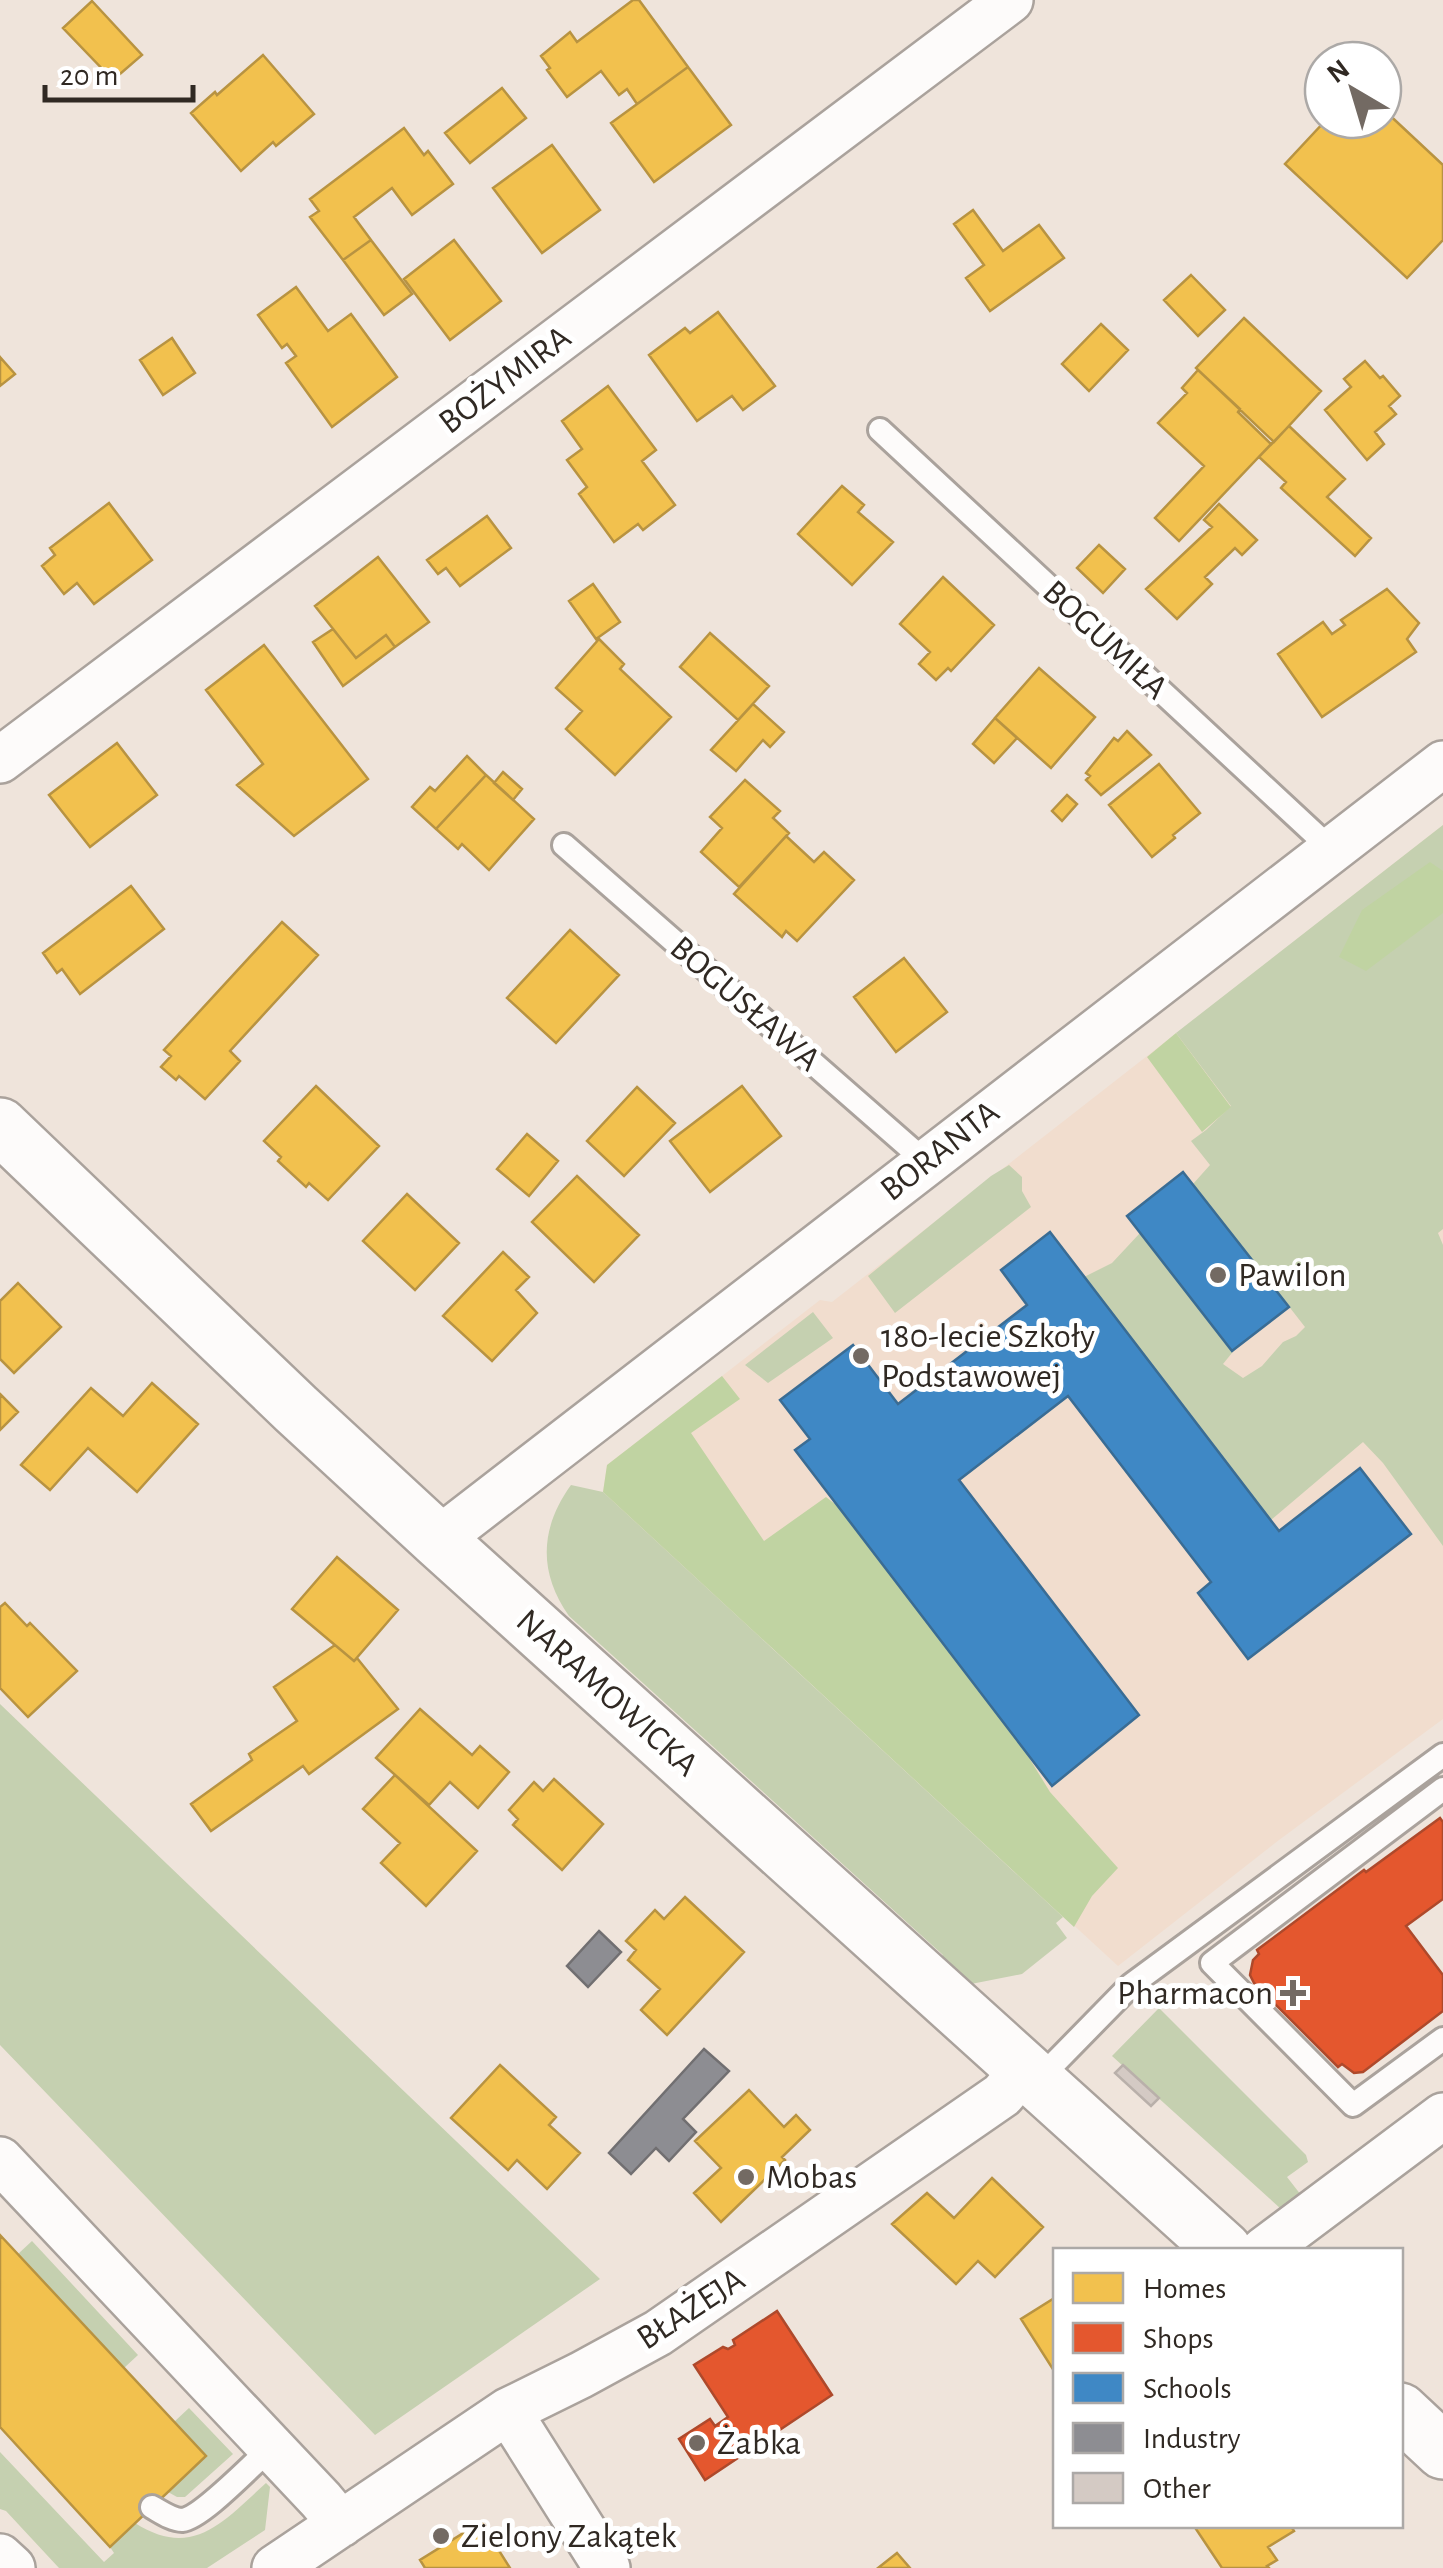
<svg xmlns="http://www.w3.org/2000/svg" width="1443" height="2568" font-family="'Alegreya Sans',sans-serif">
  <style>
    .built { fill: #f1ddce }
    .green { fill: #c5d0b0 }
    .forest { fill: #c0d3a2 }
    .homes { fill: #f2c14e; stroke: #b89341; stroke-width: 2.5 }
    .shops { fill: #e4572e; stroke: #ae492b; stroke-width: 2.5 }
    .schools { fill: #3f88c5; stroke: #3a6c94; stroke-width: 2.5 }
    .industry { fill: #8d8d92; stroke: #716f71; stroke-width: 2.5 }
    .building { fill: #d4cac4; stroke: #b9b0aa; stroke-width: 2.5 }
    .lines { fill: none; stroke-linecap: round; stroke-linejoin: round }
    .lane-casing { stroke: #aaa29c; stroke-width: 28 }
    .street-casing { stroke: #aaa29c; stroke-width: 50 }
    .secondary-casing { stroke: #aaa29c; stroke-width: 60 }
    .lane { stroke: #fdfbfa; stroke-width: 22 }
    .street { stroke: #fdfbfa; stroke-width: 45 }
    .secondary { stroke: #fdfbfa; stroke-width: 55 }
    .poi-dot { fill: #736a63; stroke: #fff; stroke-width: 4 }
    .labels { text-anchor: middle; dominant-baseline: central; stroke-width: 10; stroke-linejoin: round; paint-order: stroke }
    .street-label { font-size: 35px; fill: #302923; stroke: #fff }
    .poi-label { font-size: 35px; fill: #302923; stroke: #fff; text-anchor: start }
  </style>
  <rect width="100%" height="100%" fill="#efe4db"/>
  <path class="built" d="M1443,825V1719L1279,1840L1118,1966L603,1492L607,1465L820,1300L832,1302Z"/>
  <path class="green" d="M1443,825V1229L1438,1233L1443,1245V1546L1383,1463L1363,1442L1271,1520L1084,1277L1112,1263L1140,1233L1236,1348L1223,1364L1243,1378L1262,1366L1283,1342L1296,1336L1305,1327L1193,1184L1210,1165L1191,1141L1206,1130L1231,1106L1176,1033Z
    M1009,1165L1022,1177V1191L1031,1207L895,1313L868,1276L991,1176Z
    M813,1312L833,1338L768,1383L745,1365Z
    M571,1485L603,1492L1063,1917L1056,1923L1067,1938L1022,1974L966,1985L939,1961L943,1955L569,1616C538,1572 540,1528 571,1485Z
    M0,1704L600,2279L375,2435L0,2045Z
    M1159,2008L1306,2155L1308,2162L1287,2177L1301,2195L1281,2209L1112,2056Z
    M32,2241L138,2355L124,2368L18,2254Z
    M189,2408L233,2454L185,2497H177L168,2492L206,2456L174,2422Z
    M0,2452L104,2562L114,2553L110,2547L135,2523C193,2560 224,2521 266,2483L270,2487L265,2530L207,2568H59L6,2511L0,2509Z"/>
  <path class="forest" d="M1430,862L1443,871V913L1366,971L1339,957L1362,910Z
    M1176,1033L1231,1107L1202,1132L1147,1057Z
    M722,1376L740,1399L691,1433L764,1541L826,1497L840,1508L1020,1743L1050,1792L1118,1868L1092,1896L1074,1927L603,1492L607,1465Z"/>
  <path class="homes" d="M633,0H639L688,67L637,104L627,89L619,95L601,71L567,97L547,70L550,68L541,56L570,32L577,42Z
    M92,1L142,55L113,80L63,28Z
    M263,55L314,114L276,146L273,142L241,171L191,113L215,92L217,95Z
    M688,67L731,125L654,182L611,123Z
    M502,88L526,118L470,163L445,133Z
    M1383,109L1443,165V240L1407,278L1285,164L1326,120H1383Z
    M404,128L424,155L428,151L453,184L412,215L392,188L354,217L371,240L343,260L310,217L319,211L310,199Z
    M552,145L600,210L542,253L493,188Z
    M973,210L1003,251L1039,225L1064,258L990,311L966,278L984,265L954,224Z
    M371,240L412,294L384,315L343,260Z
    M454,240L501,301L450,340L404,279Z
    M1191,275L1225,310L1198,336L1164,300Z
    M296,287L328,331L351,314L397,377L332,427L286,363L296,356L287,344L282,348L258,315Z
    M718,312L775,386L743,410L732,396L697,421L649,355L685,328L690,333Z
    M1244,318L1321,391L1274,442L1196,368Z
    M1101,324L1128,350L1089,391L1062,364Z
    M172,338L195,373L163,395L140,360Z
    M0,357L15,374L0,386Z
    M1365,361L1380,378L1383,376L1400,396L1389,406L1396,414L1375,432L1384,444L1367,460L1325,410L1351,387L1344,379Z
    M1198,370L1240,409L1238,412L1271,444L1179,541L1155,518L1204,466L1158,423L1187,393L1182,388Z
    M608,386L656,450L642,461L675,505L643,530L638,524L614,542L579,494L587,487L567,460L582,449L562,421Z
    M1289,426L1345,479L1327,497L1371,538L1355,556L1281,488L1286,482L1259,457Z
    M842,486L864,505L858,512L893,542L852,585L798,534Z
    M109,503L152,560L94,604L77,583L64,594L42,566L55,555L50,548Z
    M1219,504L1257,540L1242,555L1235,548L1205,577L1212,584L1177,619L1146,589L1212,527L1204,520Z
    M487,516L511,548L460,586L446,568L438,574L427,560Z
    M1099,545L1125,569L1103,593L1077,568Z
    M378,557L429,622L395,647L386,635L356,658L315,606Z
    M943,577L994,625L951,671L948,668L936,680L919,664L930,652L900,624Z
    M593,584L620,622L596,639L569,601Z
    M1387,589L1419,623L1407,639L1416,652L1322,717L1278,654L1323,622L1332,634L1345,625L1341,620Z
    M333,629L356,658L386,635L395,647L343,686L313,642Z
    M710,633L769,686L738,720L680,667Z
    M599,639L624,664L620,669L671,717L615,775L566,729L582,711L556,688Z
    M264,645L368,779L294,836L237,785L263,764L206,690Z
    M1039,668L1095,717L1051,768L995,718Z
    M753,704L784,732L770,747L763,740L736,771L711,750Z
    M995,718L1017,738L994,763L973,744Z
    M1127,731L1151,755L1101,795L1086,780L1090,776L1086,773L1114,738L1118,741Z
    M117,743L157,795L90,847L49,795Z
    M467,756L486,775L436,829L412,807L430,787L435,791Z
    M1159,764L1200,813L1173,835L1175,838L1152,857L1109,805Z
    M503,772L522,789L513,800L494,783Z
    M486,775L534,819L489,870L462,844L458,849L436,829Z
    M745,780L780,811L773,818L789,833L739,887L701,852L722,828L710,817Z
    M1067,795L1077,804L1062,821L1052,811Z
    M786,836L814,862L824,852L854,880L797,941L786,931L782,937L734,894Z
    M131,886L164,929L80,994L62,969L57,973L43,953Z
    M282,922L318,955L230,1051L240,1061L205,1099L179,1076L176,1080L161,1067L171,1056L164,1050Z
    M570,930L619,975L556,1043L507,998Z
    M904,958L947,1012L896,1052L854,997Z
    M316,1086L379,1146L328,1200L309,1183L306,1187L278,1161L281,1157L264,1141Z
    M742,1086L781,1136L710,1192L670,1141Z
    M637,1087L675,1123L624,1176L587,1141Z
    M527,1134L558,1161L529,1196L497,1169Z
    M577,1176L639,1235L594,1282L532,1222Z
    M407,1194L459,1243L415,1290L363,1241Z
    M503,1252L529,1277L516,1290L537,1313L492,1361L443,1316Z
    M18,1283L61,1327L14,1373L0,1359V1301Z
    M152,1383L198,1424L137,1492L88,1448L50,1490L21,1465L91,1388L123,1416Z
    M0,1394L18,1412L0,1430Z
    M337,1557L398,1610L354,1661L292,1609Z
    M5,1603L27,1626L30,1623L77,1671L28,1717L0,1688V1607Z
    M335,1645L354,1661L357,1658L398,1709L309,1774L303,1766L211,1831L191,1804L252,1760L249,1754L297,1721L274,1687Z
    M420,1709L472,1755L480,1746L509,1772L478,1808L450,1782L429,1805L376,1758Z
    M395,1775L477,1851L426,1906L381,1863L400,1843L363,1809Z
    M554,1779L603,1824L562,1870L513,1825L518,1819L509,1810L534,1782L543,1791Z
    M685,1897L744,1952L667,2035L641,2010L660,1989L628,1960L636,1950L626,1941L655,1910L664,1919Z
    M500,2065L556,2117L549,2125L580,2153L547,2189L517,2160L508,2170L451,2118Z
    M749,2090L784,2127L796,2115L810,2130L782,2157L785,2160L721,2222L694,2193L721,2168L695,2141Z
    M992,2178L1043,2227L995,2277L978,2261L956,2284L892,2224L927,2193L954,2218Z
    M0,2235L206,2456L110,2547L0,2427Z
    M1056,2297V2374L1021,2319Z
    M481,2522L510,2568H425L420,2560Z
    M1194,2526H1291L1294,2531L1268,2547L1277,2560L1267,2566L1269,2568H1222Z
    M897,2553L910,2568H878Z"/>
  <path class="shops" d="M1440,1818L1443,1822V1899L1406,1926L1443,1975V2011L1363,2072L1354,2073L1342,2064L1338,2067L1254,1983L1250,1975L1253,1960L1259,1954L1257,1950L1364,1870L1366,1872Z
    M777,2311L832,2395L705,2480L679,2439L710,2419L715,2426L728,2417L694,2365L723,2347L728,2349L735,2345L733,2340Z"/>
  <path class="schools" d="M1183,1172L1289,1307L1232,1351L1127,1216Z
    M1050,1232L1279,1531L1360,1468L1411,1534L1248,1659L1198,1593L1211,1582L1068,1396L959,1480L1139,1715L1052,1786L795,1450L810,1439L780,1400L853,1345L898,1404L1027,1305L1001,1270Z"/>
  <path class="industry" d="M599,1931L621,1952L588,1987L567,1966Z
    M704,2049L729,2071L683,2119L696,2132L669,2161L656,2148L631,2174L609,2153Z"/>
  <path class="building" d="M1123,2065L1159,2098L1151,2106L1115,2073Z"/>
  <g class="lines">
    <defs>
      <path id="lane" d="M880,430L1331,849
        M564,845L926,1162
        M1443,1789L1212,1963L1353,2105L1443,2039
        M1037,2081L1131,1985L1443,1755
        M152,2507C161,2512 172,2520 182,2520C202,2518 253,2463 271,2448"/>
      <path id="street" d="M0,760L1010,0
        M438,1540L1443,764
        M0,2160L321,2500L341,2524
        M1264,2250L1443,2116
        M508,2411L607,2568
        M0,2557L12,2568
        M275,2568L508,2411L581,2375L658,2333L1002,2095L1024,2069"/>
      <path id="secondary" d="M0,1126L296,1409L438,1540L1224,2250
        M1400,2411L1443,2451"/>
    </defs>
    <use href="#lane" class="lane-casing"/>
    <use href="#street" class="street-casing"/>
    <use href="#secondary" class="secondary-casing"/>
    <use href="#lane" class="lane"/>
    <use href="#street" class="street"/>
    <use href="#secondary" class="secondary"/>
  </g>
  <g class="poi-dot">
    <circle cx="1218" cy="1275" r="10"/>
    <circle cx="861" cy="1356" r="10"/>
    <path d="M1288 1978h10v10h10v10h-10v10h-10v-10h-10v-10h10z"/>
    <circle cx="746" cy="2177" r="10"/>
    <circle cx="697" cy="2443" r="10"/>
    <circle cx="441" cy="2536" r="10"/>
  </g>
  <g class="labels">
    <g class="street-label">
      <text transform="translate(505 380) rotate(-37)">BOŻYMIRA</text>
      <text transform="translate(1105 640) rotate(43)">BOGUMIŁA</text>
      <text transform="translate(745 1004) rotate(41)">BOGUSŁAWA</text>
      <text transform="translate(940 1151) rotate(-38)">BORANTA</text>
      <text transform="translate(607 1693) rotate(42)">NARAMOWICKA</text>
      <text transform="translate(691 2309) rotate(-33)">BŁAŻEJA</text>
    </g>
    <g class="poi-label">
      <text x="1238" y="1275">Pawilon</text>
      <text x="881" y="1336">180-lecie Szkoły<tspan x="881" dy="40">Podstawowej</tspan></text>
      <text x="1273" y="1993" text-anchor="end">Pharmacon</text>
      <text x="766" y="2177">Mobas</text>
      <text x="717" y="2443">Żabka</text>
      <text x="461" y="2536">Zielony Zakątek</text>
    </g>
  </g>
  <rect x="1053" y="2248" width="350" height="280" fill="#ffffff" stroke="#aca9a7" stroke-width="2.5"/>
  <rect x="1073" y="2273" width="50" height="30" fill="#f2c14e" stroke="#aca9a7" stroke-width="2.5"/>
  <text x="1143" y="2298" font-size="30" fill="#302923">Homes</text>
  <rect x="1073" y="2323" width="50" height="30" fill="#e4572e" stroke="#aca9a7" stroke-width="2.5"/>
  <text x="1143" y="2348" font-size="30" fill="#302923">Shops</text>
  <rect x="1073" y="2373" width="50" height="30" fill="#3f88c5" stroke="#aca9a7" stroke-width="2.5"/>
  <text x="1143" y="2398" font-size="30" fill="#302923">Schools</text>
  <rect x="1073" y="2423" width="50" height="30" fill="#8d8d92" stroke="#aca9a7" stroke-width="2.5"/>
  <text x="1143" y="2448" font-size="30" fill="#302923">Industry</text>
  <rect x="1073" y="2473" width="50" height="30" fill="#d4cac4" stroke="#aca9a7" stroke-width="2.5"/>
  <text x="1143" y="2498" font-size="30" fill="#302923">Other</text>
  <g transform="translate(1353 90) rotate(322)"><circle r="48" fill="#ffffff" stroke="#aca9a7" stroke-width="2.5"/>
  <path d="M0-8L18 38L0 25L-18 38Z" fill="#736a63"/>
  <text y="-15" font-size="28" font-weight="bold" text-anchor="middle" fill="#302923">N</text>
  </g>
  <path d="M45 85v15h148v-15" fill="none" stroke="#302923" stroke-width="5"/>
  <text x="60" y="85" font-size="30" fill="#302923" stroke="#ffffff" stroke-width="8" paint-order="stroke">20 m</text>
</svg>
